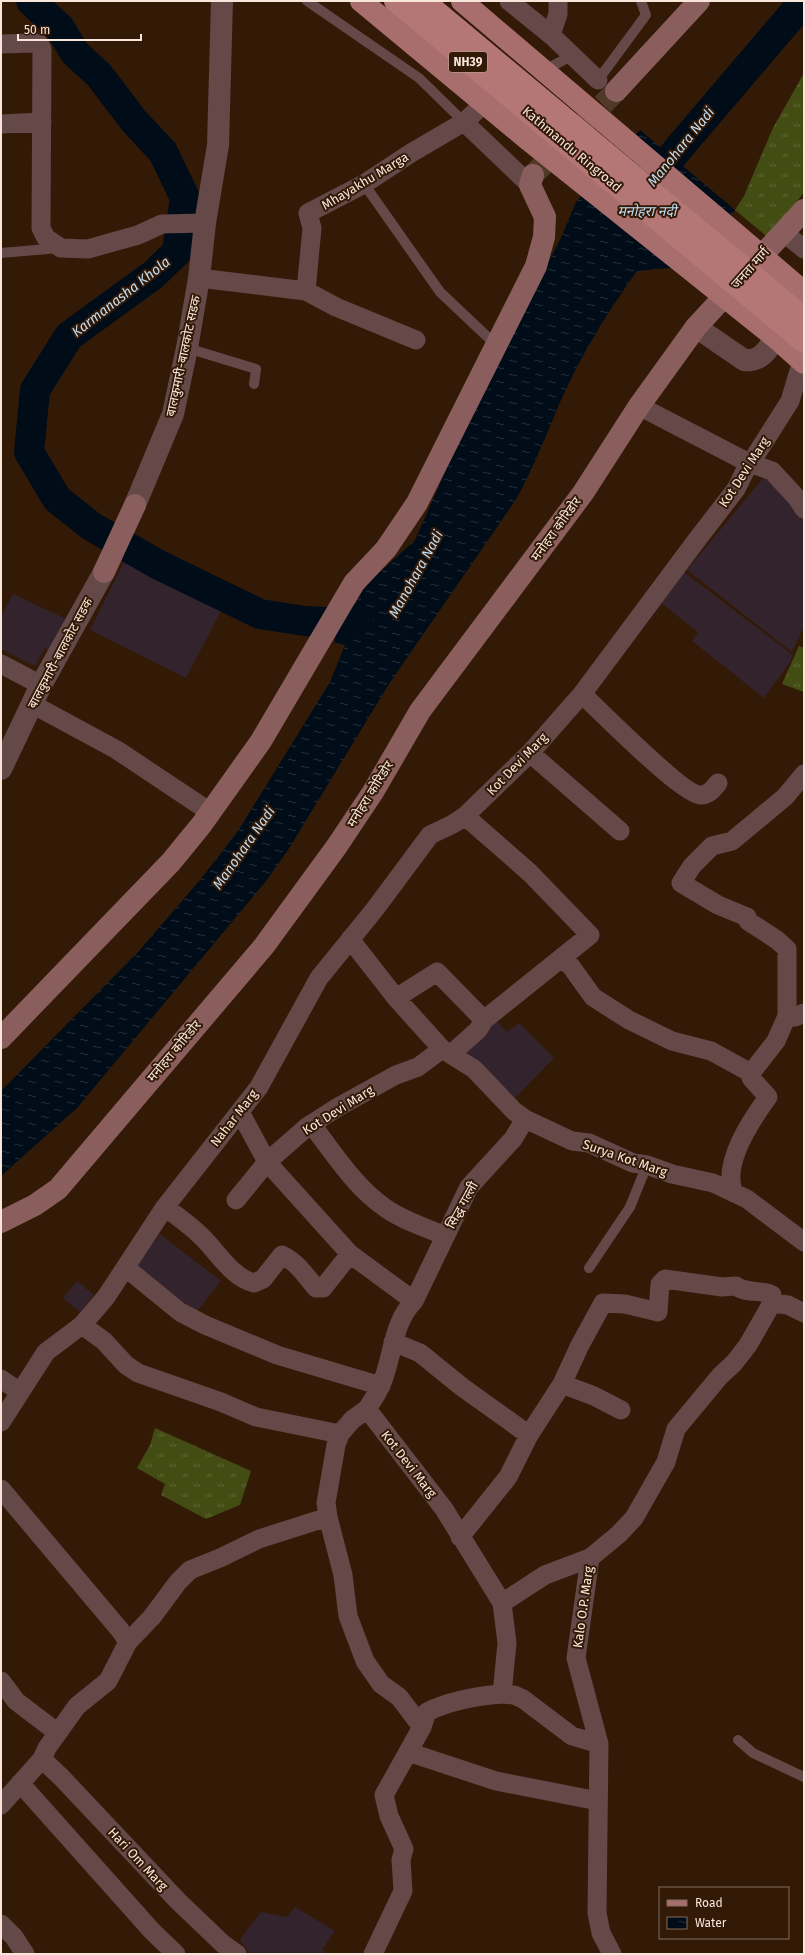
<svg xmlns="http://www.w3.org/2000/svg" width="805" height="1955" font-family="'Fira Sans','Noto Sans Devanagari',sans-serif">
  <style>
    .education { fill: #33232d }
    .grass { fill: url(#grass-tufts) }
    .water { fill: url(#water-ripples) }
    .lines { fill: none; stroke-linecap: round; stroke-linejoin: round }
    .river { stroke: #000c18; stroke-width: 30 }
    .secondary-tunnel { stroke: #513927; stroke-width: 22; stroke-dasharray: 22 11; stroke-linecap: butt }
    .service { stroke: #654848; stroke-width: 10 }
    .minor { stroke: #654848; stroke-width: 19 }
    .tertiary { stroke: #654848; stroke-width: 22 }
    .secondary { stroke: #8b5e5e; stroke-width: 22 }
    .primary { stroke: #a86e6e; stroke-width: 22 }
    .trunk { stroke: #b57676; stroke-width: 22 }
    .labels { text-anchor: middle; dominant-baseline: central; stroke-width: 4; stroke-linejoin: round; paint-order: stroke }
    .shield { fill: #331a07; stroke: #bda99b; stroke-width: 1 }
    .shield-label { font-size: 12px; font-weight: bold; fill: #f8e6db }
    .street-label { font-size: 13px; fill: #f8e6db; stroke: #331a07 }
    .water-label { font-size: 14px; font-style: italic; fill: #c0dff7; stroke: #331a07 }
  </style>
  <defs>
    <pattern id="grass-tufts" width="24" height="20" patternUnits="userSpaceOnUse"><rect width="24" height="20" fill="#434c13"/><path d="M3 7l-1-3M5 7V3M7 7l1-3M15 17l-1-3M17 17v-4M19 17l1-3" fill="none" stroke="#5f6635"/></pattern>
    <pattern id="water-ripples" width="26" height="14" patternUnits="userSpaceOnUse"><rect width="26" height="14" fill="#000c18"/><path d="M2 4q2-2 4 0t4 0M15 11q2-2 4 0t4 0" fill="none" stroke="#262f39"/></pattern>
  </defs>
  <rect width="100%" height="100%" fill="#331a07"/>
  <path class="education" d="M768,472L804,513V626L792,652L687,570Z
    M126,558L221,611L186,678L90,630Z
    M680,569L793,655L790,662L764,698L692,641L698,632L657,600Z
    M13,594L66,619L50,651L45,648L35,666L1,649V616Z
    M496,1020L507,1032L519,1023L554,1058L509,1104L461,1051Z
    M160,1234L221,1281L193,1316L132,1270Z
    M77,1281L94,1295L80,1312L63,1298Z
    M295,1907L335,1931L322,1950L328,1954H249L240,1939L261,1912L287,1917Z"/>
  <path class="grass" d="M804,73V192L770,239L735,210L744,196L773,128Z
    M799,646L804,648V692L782,684Z
    M155,1428L251,1471L240,1505L206,1519L161,1495L165,1484L137,1468L150,1445Z"/>
  <path class="water" d="M640,130L735,210L691,266L637,271C608,311 581,355 561,400C547,433 534,466 517,498L389,684L288,850L266,881L77,1108L1,1176V1091L138,952L200,880L238,831L330,682L345,645L333,642L367,584L415,540L489,373L560,240L576,202Z"/>
  <g class="lines">
    <path class="river" d="M31,1L60,28L75,53L99,75L134,121L163,152L185,198L177,252L153,275L69,336L35,390L29,452L57,499L91,526L157,564L260,614L305,621L344,623L358,619
      M647,188L678,149L804,1"/>
    <path class="secondary-tunnel" d="M533,175L616,91"/>
    <path class="service" d="M307,1L419,78L464,122
      M545,70L573,55
      M598,80L646,15L641,1
      M364,184L440,292L496,345
      M1,253L59,248
      M187,348L256,369L254,384
      M589,1268L630,1207L647,1165
      M738,1740L753,1753L804,1777"/>
    <path class="minor" d="M509,1L551,35L598,80
      M551,35L558,14V1
      M1,44L32,43L39,44L42,49L41,228L46,238L61,248L88,249L138,235L162,224L205,223
      M464,122L530,185
      M1,124L42,122
      M783,232L804,249
      M199,278L306,291L336,307L416,340
      M306,291L312,228L308,213L364,184L411,153L464,122L485,103
      M639,406L749,463
      M752,464L772,471L797,498L804,509
      M1,664L41,685
      M582,694C599,710 684,796 701,795C709,795 714,788 718,783
      M32,704L117,750L210,812
      M530,753L620,831
      M350,939L396,998L442,1049L474,1069L514,1111L525,1119L572,1141L589,1143L633,1163L647,1165L672,1174L713,1183L747,1199L804,1242
      M560,959L570,965L593,997L629,1020L672,1041L711,1051L751,1073L776,1041L787,1016V949L777,940L748,921L747,917L718,905L681,883L692,866L712,846L732,841L785,797L804,774
      M396,998L437,972L484,1020L590,935L530,873L465,816L530,753L582,694L696,541L736,489L749,463L752,464L757,453L790,401L802,361
      M787,1016L795,1017L804,1013
      M451,1054L478,1030L484,1020
      M311,1124C334,1153 354,1186 384,1207C401,1220 425,1227 445,1236
      M734,1193C721,1164 752,1119 768,1097L751,1078V1073
      M236,1200L267,1162L240,1112
      M165,1207C177,1216 190,1225 201,1236C218,1252 231,1277 254,1283L263,1279L282,1255C297,1262 306,1276 316,1288H323L350,1254
      M126,1268L180,1312L205,1325L277,1355L381,1386
      M414,1301L469,1187L513,1139L525,1119
      M82,1325L104,1341L126,1365L138,1373L221,1402L256,1417L340,1434
      M393,1342L420,1353L462,1387L529,1435
      M1,1379L20,1392
      M562,1384L594,1396L621,1410
      M367,1409L352,1420L340,1434L336,1445L326,1503L328,1517L343,1575L348,1616L365,1661L381,1684L399,1697L422,1727
      M1,1422L46,1352L82,1325L106,1297L165,1207L259,1087L319,978L375,909L430,835L453,824L465,816
      M1,1489L120,1630L128,1642
      M460,1537L508,1477L529,1435L562,1384L580,1345L603,1303L625,1304L658,1312L660,1284L665,1279L722,1287L736,1286C746,1294 760,1289 772,1295V1303
      M502,1603L545,1575L590,1558
      M1,1681L16,1701L58,1733
      M502,1694L514,1695L523,1699L572,1736L599,1744
      M408,1752L496,1781L598,1801
      M42,1759L62,1778L178,1901L223,1944L237,1954
      M20,1783L152,1931L176,1954
      M1,1805L42,1759L47,1748L77,1706L108,1681L128,1642L152,1617L178,1582L190,1570L220,1558L259,1539L328,1517
      M1,1924L14,1937L25,1954
      M373,1954L403,1891L401,1860L404,1849L389,1816L384,1795L422,1727L427,1712C451,1700 476,1696 502,1694L507,1643L502,1603L444,1509L367,1409C372,1401 378,1393 381,1385C393,1358 392,1323 414,1301L350,1254L267,1162L307,1127L338,1107L396,1075L418,1067L442,1049
      M612,1954L601,1933L597,1913L599,1744L576,1658L590,1558L619,1534L634,1518L666,1462L676,1429L720,1376L734,1363L748,1345L772,1303L788,1305L804,1313"/>
    <path class="tertiary" d="M696,327L744,360C761,362 767,350 776,338
      M135,505L173,414L187,348L199,278L205,223L218,145L222,1
      M1,769L41,685L104,572"/>
    <path class="secondary" d="M616,91L699,1
      M104,572L135,505
      M1,1038L171,862L202,824L261,741L354,583L386,549L417,503L536,266L544,237L545,217L530,185L533,175
      M1,1222L35,1205L58,1189L264,946L337,846L373,792L420,711L583,493L639,406L696,327L804,210"/>
    <path class="primary" d="M361,1L526,138L776,338L804,363
      M462,1L804,292"/>
    <path class="trunk" d="M395,1L804,342
      M424,1L804,318"/>
  </g>
  <g class="labels">
    <rect class="shield" x="449" y="52" width="38" height="20" rx="3"/>
    <g class="shield-label">
      <text x="468" y="62">NH39</text>
    </g>
    <g class="street-label">
      <text transform="translate(572 149) rotate(40)">Kathmandu Ringroad</text>
      <text transform="translate(365 181) rotate(-31)">Mhayakhu Marga</text>
      <text transform="translate(750 268) rotate(-48)">जनता मार्ग</text>
      <text transform="translate(183 356) rotate(-78)">बालकुमारी-बालकोट सडक</text>
      <text transform="translate(744 472) rotate(-57)">Kot Devi Marg</text>
      <text transform="translate(556 529) rotate(-54)">मनोहरा कोरिडोर</text>
      <text transform="translate(60 653) rotate(-62)">बालकुमारी-बालकोट सडक</text>
      <text transform="translate(517 764) rotate(-46)">Kot Devi Marg</text>
      <text transform="translate(370 794) rotate(-58)">मनोहरा कोरिडोर</text>
      <text transform="translate(174 1051) rotate(-50)">मनोहरा कोरिडोर</text>
      <text transform="translate(338 1110) rotate(-32)">Kot Devi Marg</text>
      <text transform="translate(234 1118) rotate(-52)">Nahar Marg</text>
      <text transform="translate(625 1158) rotate(19)">Surya Kot Marg</text>
      <text transform="translate(462 1205) rotate(-61)">सिद्ध गल्ली</text>
      <text transform="translate(409 1464) rotate(52)">Kot Devi Marg</text>
      <text transform="translate(583 1607) rotate(-82)">Kalo O.P. Marg</text>
      <text transform="translate(138 1859) rotate(47)">Hari Om Marg</text>
    </g>
    <g class="water-label">
      <text transform="translate(681 147) rotate(-51)">Manohara Nadi</text>
      <text x="647" y="211">मनोहरा नदी</text>
      <text transform="translate(121 297) rotate(-38)">Karmanasha Khola</text>
      <text transform="translate(416 574) rotate(-61)">Manohara Nadi</text>
      <text transform="translate(244 848) rotate(-55)">Manohara Nadi</text>
    </g>
  </g>
  <rect width="805" height="1955" fill="none" stroke="#f8e6db" stroke-width="4"/>
  <rect x="659" y="1887" width="130" height="52" fill="#331a07" stroke="#826c5c"/>
  <rect x="667" y="1900" width="20" height="6" fill="#a86e6e" stroke="#826c5c"/>
  <text x="695" y="1907" font-size="12" fill="#f8e6db">Road</text>
  <rect x="667" y="1917" width="20" height="12" fill="url(#water-ripples)" stroke="#826c5c"/>
  <text x="695" y="1927" font-size="12" fill="#f8e6db">Water</text>
  <path d="M18 34v6h123v-6" fill="none" stroke="#f8e6db" stroke-width="2"/>
  <text x="24" y="34" font-size="12" fill="#f8e6db" stroke="#331a07" stroke-width="3" paint-order="stroke">50 m</text>
</svg>
